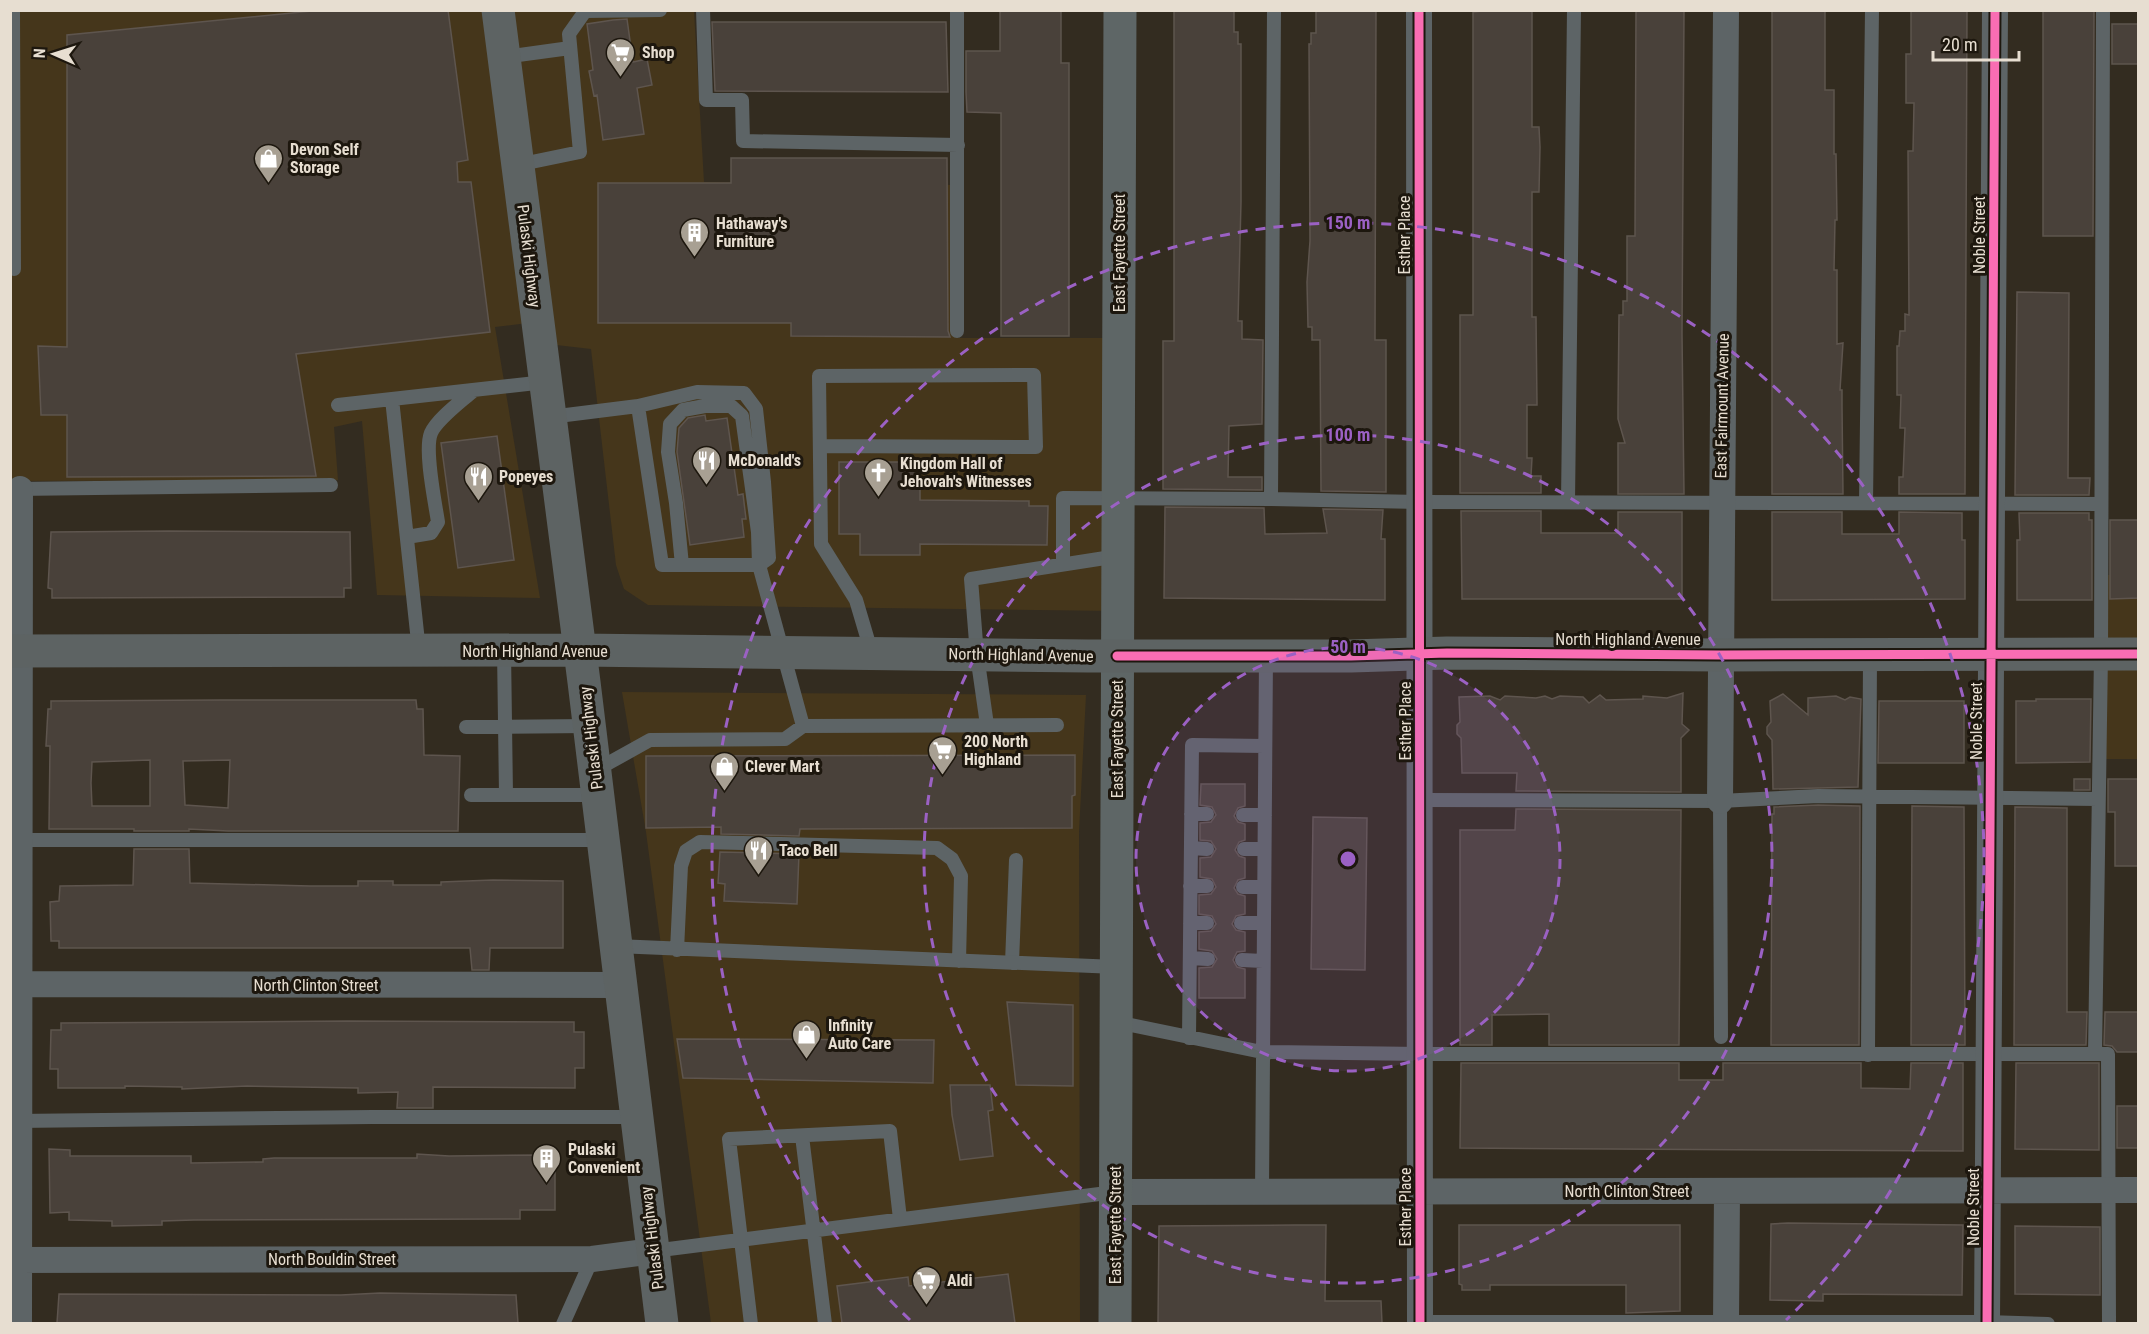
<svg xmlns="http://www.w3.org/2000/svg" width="2149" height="1334" font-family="'Roboto Condensed',sans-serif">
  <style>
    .built { fill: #45361b }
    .building { fill: #49413a; stroke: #5e554e; stroke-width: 1.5; fill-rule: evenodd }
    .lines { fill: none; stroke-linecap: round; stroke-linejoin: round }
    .lane { stroke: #5d6466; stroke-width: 14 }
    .street { stroke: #5d6466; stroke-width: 26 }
    .secondary { stroke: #5e6666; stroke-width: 33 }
    .primary { stroke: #5d6363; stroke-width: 33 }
    .cycleway-casing { stroke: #1d170e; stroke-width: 13 }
    .cycleway { stroke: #f96db3; stroke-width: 9 }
    .ring { fill: none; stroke: #9b61c4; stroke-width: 3; stroke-dasharray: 10 8 }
    .labels { text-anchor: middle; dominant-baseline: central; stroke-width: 6; stroke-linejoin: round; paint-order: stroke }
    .poi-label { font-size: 16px; font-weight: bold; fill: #e7ded1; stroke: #1d170e; text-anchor: start }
    .street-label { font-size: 16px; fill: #e7ded1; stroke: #1d170e }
    .centre { fill: #9b61c4; stroke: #1d170e; stroke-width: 3 }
    .ring-label { font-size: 18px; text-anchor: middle; font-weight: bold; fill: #9b61c4; stroke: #1d170e; stroke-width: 6; stroke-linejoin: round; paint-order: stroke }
  </style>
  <rect width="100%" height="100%" fill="#332c20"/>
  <path class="built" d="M11,11H694L704,182L959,185L958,338H1123L1118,611L648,605L624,589L616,565L591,349L539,343L536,322L495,327L540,598L377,595L362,421L334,427L338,480L11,481Z
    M2100,575H2138V759H2100Z
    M622,692L1086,695L1079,832L1080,1323H711L646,832Z"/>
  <path class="building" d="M322,10H448L468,160L457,162L458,182H471L490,332L296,354L316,476L67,477V415H41L38,346L67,347V35Z
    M1000,10H1061V63H1069V336H1001V113L967,112L966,92V51H1000Z
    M1174,10H1234V32H1238V44H1241V202L1238,321H1242V339L1263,340L1262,424L1229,426L1228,477H1262V490L1163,489V341H1174Z
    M1316,10H1376L1375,340H1386V492L1321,491L1320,340H1312V327H1308L1307,282L1310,241L1309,44H1311V33H1316Z
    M1636,10H1684L1682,334L1684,494H1618V443H1625L1618,419V408L1619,315H1623V301H1627V236H1635Z
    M1772,10H1825V90H1834V154H1836L1837,220H1835L1834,270H1837V344L1843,343L1840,390H1842V406L1843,494H1772Z
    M1911,10H1967L1965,494H1899V477H1903L1905,428H1900L1901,395H1897V346H1899L1900,331H1905V314L1909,315L1908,151H1913L1914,103H1906V54H1911Z
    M2043,10H2094L2093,236H2043Z
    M1483,11H1532V127H1539L1540,147L1539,192H1532V317H1536L1537,405H1527V458H1532L1531,476H1541V493H1460V315H1473V12Z
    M627,19L633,62L647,59L652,85L637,88L644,134L603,140L597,95L594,96L589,71L593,70L587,24L613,20Z
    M712,22H946L948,92L715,91Z
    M2112,24H2139V64H2112Z
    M731,158H947L948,331L950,337L791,336V323H598V183H731Z
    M2017,292L2069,293L2068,478H2090L2089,495H2015Z
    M705,415L706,421L727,418L738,495L743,494L746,519H742L744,537L690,545L677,452L679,428L688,418Z
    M497,436L514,560L458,568L441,443Z
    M839,462H920V500L1029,501V506H1048L1047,545L920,544V555H860V534H839Z
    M1165,507L1264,508L1265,534L1327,533L1323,509L1383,510L1381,539H1385V600L1164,598Z
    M1461,511H1541V533H1618V512H1682V599H1462Z
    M1772,512H1842V534H1899V512L1962,513V540H1965V599L1772,600Z
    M2019,513H2089V520H2092V600H2017V540H2020Z
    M2110,520H2139V598L2110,599Z
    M168,531L350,532L351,588H344V597L52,598V589L48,588L51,532Z
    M1683,693L1682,724L1689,730L1681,738V792L1516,791L1517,773H1462L1461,738L1457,734V725L1460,722L1459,697L1490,696L1500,700L1505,696L1536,698L1545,696L1552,699L1560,696L1583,697L1589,703L1600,695L1606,700L1643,699V696L1667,698Z
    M1783,694L1808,715V698L1836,696L1845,700L1850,697L1861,699L1858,787L1773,789L1772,740L1767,734V727L1771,722L1770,701Z
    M2036,699H2091L2090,762L2016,763V701H2036Z
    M221,700H416L417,709H423L424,755L460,756L458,831H228L189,829V831H134V829H49L50,746H46L48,709H51V701ZM150,760V806H92L91,783L92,762ZM230,760L228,808L185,805L183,761Z
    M1879,701H1964V763H1878Z
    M1075,755V795L1072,796V828L800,829L799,836L721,834V827L646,828V756Z
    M2074,779H2090V790H2074Z
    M2108,779H2139V866H2115V812H2108Z
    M1201,784H1245V806L1238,808L1234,816L1238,822L1245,824V840L1239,842L1235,850L1239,856L1245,858V878L1238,880L1234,888L1238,894L1245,896V914L1236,916L1232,924L1236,930L1245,932V951L1237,952L1233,960L1237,967L1245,969V998H1199V968L1212,967L1217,959L1212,951L1199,949V932L1211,931L1216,924L1212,916L1199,914V895L1211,894L1216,887L1212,879L1200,877V858L1211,857L1216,849L1211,841L1200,840V823L1211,822L1216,815L1212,807L1200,805Z
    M1818,805L1860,806L1859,1045H1771L1772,814H1774V807Z
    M1912,806L1964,807L1965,1045H1911Z
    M2015,807L2067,808V1012H2087L2086,1045H2014Z
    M1516,809L1681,810L1679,1045H1549V1014L1492,1015V1045H1460V830H1515Z
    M1313,817L1367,818L1365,970L1311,969Z
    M134,849H189L190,883L310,886H358V881H393V885H441V882L493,880L563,881V948H490L489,970H472L470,948H59V941H51L50,902L59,901L60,886L133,885Z
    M720,852L799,854L797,904L724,901L725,884L718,883Z
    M1007,1002L1073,1005V1086L1016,1085Z
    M2105,1012H2139V1052H2117L2112,1046L2104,1045Z
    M347,1021L574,1022V1032H584V1068H575V1088L433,1087V1108H397L398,1092L358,1093V1088L247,1086L182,1089V1087L125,1086V1088H58V1069H50L51,1030H61V1023Z
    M677,1039L934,1040L933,1083L683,1078Z
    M1461,1063H1679V1080H1723V1063H1861V1088L1910,1089L1911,1063H1963V1151L1460,1148Z
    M2016,1063H2099V1150L2015,1149Z
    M950,1085H990L993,1110L988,1111L993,1156L960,1160L952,1115Z
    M2117,1106H2139V1148H2117Z
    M49,1149L70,1150V1156H191V1163L263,1162V1159L274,1158H417V1154L449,1156L539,1155V1157H555V1210H520V1219L194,1220L162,1221V1225L112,1226V1221L69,1220V1212L50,1213Z
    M1788,1223L1963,1225L1962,1295L1823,1294V1301L1770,1300L1771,1224Z
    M1295,1225H1326L1325,1301H1381L1382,1323H1158L1159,1226Z
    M1459,1225H1680V1311L1626,1313V1285H1490V1290H1462V1285L1459,1284Z
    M2015,1226L2100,1227V1295L2015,1294Z
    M1008,1274L1015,1323H842L837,1286L908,1277L909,1286Z
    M380,1293L516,1295L518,1323H57L59,1294L341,1295Z"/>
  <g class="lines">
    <path class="lane" d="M13,10L14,269
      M703,10L706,100H742L743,141L958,145
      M957,10V331
      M586,11L660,10
      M504,57L570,48
      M517,165L580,152L569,34L586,10
      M392,399L419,651
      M338,405L545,382
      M550,417L638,406L697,392L744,393L756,409L764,482L769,558L759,565H662L638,406
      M821,446L1036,447L1034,375L819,376L821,544L856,600L872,654
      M16,489L331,485
      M1271,499L1420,502L2101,504
      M1568,502L1574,10
      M1866,503L1872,10
      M407,537L431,533L438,522C435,502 424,450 431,433C437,419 462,401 474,390
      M1063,564V498L1271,499L1274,10
      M504,650L506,795
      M987,725L977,655L971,579L1118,556
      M803,726L1057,725
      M466,727L589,726
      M596,770L650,740L785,739L803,726L759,565L758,532L742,416L731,406H705L683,410L670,424L668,452L676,503L682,565
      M471,795H598
      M1420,800L1720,801L1818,796L2098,799
      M1720,801L1721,1037
      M1191,814H1207
      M1243,815H1265
      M14,840H603
      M1191,848L1207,849
      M1244,849H1264
      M1190,886H1207
      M1243,887H1264
      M1190,923H1207
      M1241,923H1264
      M616,946L1116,967
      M677,950L681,866L686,851L700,842L937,848L952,859L961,876L959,961
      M1190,958L1208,959
      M1242,960L1263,961
      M1012,963L1016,860
      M1116,1022L1262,1052L1421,1054H2108L2109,1324
      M1189,1038L1192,745L1265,746
      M2095,1054L2101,654L2103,10
      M1868,1055L1870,655
      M16,1121L372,1117H637
      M802,1136L825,1324
      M1262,1192L1266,656
      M653,1251L1115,1192
      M1420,1322H1987L2048,1324
      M563,1324L592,1259
      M751,1324L729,1139L890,1131L900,1219"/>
    <path class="street" d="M1419,10L1420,1324
      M1720,801L1726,10
      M10,984L621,985
      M1115,1192L2138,1190
      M10,1260L592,1259L653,1251
      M19,1324L20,489
      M1726,1324L1727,1191
      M1987,1324L1995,10"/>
    <path class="secondary" d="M1115,1324L1120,10"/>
    <path class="primary" d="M498,10L584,682L662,1324
      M10,651L580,650L1088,656H1351L1447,653L1720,655L2138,654"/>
    <defs>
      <path id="cycleway" d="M1419,10L1420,1324
        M1117,656H1351L1447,653L1720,655L2138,654
        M1987,1324L1995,10"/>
    </defs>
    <use href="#cycleway" class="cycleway-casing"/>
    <use href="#cycleway" class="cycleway"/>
  </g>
  <circle cx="1348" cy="859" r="212" fill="#9b61c4" fill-opacity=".12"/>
  <g class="ring">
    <circle cx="1348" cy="859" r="212"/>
    <circle cx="1348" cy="859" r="424"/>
    <path d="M910 1320A636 636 0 1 1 1786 1320"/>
  </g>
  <defs>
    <symbol id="supermarket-pin" viewBox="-11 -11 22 30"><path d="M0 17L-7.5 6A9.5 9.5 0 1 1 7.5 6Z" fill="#a8a093" stroke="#1d170e"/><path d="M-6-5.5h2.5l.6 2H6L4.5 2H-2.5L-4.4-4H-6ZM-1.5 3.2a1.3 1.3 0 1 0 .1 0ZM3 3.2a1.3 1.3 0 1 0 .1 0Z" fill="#fff"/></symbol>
    <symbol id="shop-pin" viewBox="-11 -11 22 30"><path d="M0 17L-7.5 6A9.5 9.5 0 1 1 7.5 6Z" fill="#a8a093" stroke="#1d170e"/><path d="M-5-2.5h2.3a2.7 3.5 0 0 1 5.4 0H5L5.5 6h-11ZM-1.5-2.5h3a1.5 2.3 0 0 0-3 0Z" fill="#fff"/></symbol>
    <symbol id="building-pin" viewBox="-11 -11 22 30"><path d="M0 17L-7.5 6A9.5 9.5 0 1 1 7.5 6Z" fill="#a8a093" stroke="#1d170e"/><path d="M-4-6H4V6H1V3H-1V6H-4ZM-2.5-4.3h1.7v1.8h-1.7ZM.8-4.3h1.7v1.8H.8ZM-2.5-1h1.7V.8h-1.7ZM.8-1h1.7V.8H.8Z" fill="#fff"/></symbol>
    <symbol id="restaurant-pin" viewBox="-11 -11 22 30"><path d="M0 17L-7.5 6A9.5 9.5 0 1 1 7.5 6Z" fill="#a8a093" stroke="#1d170e"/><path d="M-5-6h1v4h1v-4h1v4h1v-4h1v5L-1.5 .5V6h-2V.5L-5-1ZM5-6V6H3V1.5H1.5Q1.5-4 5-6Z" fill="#fff"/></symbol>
    <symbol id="church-pin" viewBox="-11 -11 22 30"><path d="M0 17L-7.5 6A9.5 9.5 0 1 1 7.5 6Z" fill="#a8a093" stroke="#1d170e"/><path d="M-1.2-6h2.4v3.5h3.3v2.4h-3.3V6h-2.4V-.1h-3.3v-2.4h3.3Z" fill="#fff"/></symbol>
  </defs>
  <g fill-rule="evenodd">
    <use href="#supermarket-pin" x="604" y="36" width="33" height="45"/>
    <use href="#shop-pin" x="252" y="142" width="33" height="45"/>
    <use href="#building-pin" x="678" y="216" width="33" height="45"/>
    <use href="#restaurant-pin" x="690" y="444" width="33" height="45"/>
    <use href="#church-pin" x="862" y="456" width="33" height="45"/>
    <use href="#restaurant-pin" x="462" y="460" width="33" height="45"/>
    <use href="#supermarket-pin" x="926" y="734" width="33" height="45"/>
    <use href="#shop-pin" x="708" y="750" width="33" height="45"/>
    <use href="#restaurant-pin" x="742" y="834" width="33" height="45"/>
    <use href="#shop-pin" x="790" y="1018" width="33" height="45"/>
    <use href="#building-pin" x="530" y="1142" width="33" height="45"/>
    <use href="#supermarket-pin" x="910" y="1264" width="33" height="45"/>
  </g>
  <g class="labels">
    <g class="poi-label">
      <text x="642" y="52">Shop</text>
      <text x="290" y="149">Devon Self<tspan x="290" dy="18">Storage</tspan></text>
      <text x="716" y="223">Hathaway's<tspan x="716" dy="18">Furniture</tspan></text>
      <text x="728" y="460">McDonald's</text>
      <text x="900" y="463">Kingdom Hall of<tspan x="900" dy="18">Jehovah's Witnesses</tspan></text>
      <text x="499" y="476">Popeyes</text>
      <text x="964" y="741">200 North<tspan x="964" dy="18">Highland</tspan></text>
      <text x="745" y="766">Clever Mart</text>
      <text x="779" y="850">Taco Bell</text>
      <text x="828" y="1025">Infinity<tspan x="828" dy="18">Auto Care</tspan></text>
      <text x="568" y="1149">Pulaski<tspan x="568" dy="18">Convenient</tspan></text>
      <text x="947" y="1280">Aldi</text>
    </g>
    <g class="street-label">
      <text transform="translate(1404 235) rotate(-90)">Esther Place</text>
      <text transform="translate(1979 235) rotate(-90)">Noble Street</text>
      <text transform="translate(1119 253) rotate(-90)">East Fayette Street</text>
      <text transform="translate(529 256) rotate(83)">Pulaski Highway</text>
      <text transform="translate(1722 406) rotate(-89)">East Fairmount Avenue</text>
      <text x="1628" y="639">North Highland Avenue</text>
      <text x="535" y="651">North Highland Avenue</text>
      <text transform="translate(1021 655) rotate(1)">North Highland Avenue</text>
      <text transform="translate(1405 721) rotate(-90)">Esther Place</text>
      <text transform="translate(1976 721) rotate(-90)">Noble Street</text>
      <text transform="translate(591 738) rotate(-97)">Pulaski Highway</text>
      <text transform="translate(1117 739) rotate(-90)">East Fayette Street</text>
      <text x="316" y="985">North Clinton Street</text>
      <text x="1627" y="1191">North Clinton Street</text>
      <text transform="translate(1405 1207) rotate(-90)">Esther Place</text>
      <text transform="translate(1973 1207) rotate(-90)">Noble Street</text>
      <text transform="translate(1115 1225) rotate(-90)">East Fayette Street</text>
      <text transform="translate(652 1238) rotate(-97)">Pulaski Highway</text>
      <text x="332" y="1259">North Bouldin Street</text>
    </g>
  </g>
  <circle cx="1348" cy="859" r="9" class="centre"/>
  <g class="ring-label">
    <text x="1348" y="229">150 m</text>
    <text x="1348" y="441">100 m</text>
    <text x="1348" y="653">50 m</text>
  </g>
  <rect width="2149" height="1334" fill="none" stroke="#e7ded1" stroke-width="24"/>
  <g transform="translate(54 54) rotate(273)" stroke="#1d170e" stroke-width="4.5" paint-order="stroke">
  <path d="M0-4.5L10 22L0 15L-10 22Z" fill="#e7ded1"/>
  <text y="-9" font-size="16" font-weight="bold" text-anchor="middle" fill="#e7ded1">N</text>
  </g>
  <path d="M1933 51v9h86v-9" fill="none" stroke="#e7ded1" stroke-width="3"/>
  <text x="1942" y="51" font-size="18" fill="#e7ded1" stroke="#1d170e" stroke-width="4.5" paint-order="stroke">20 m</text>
</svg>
